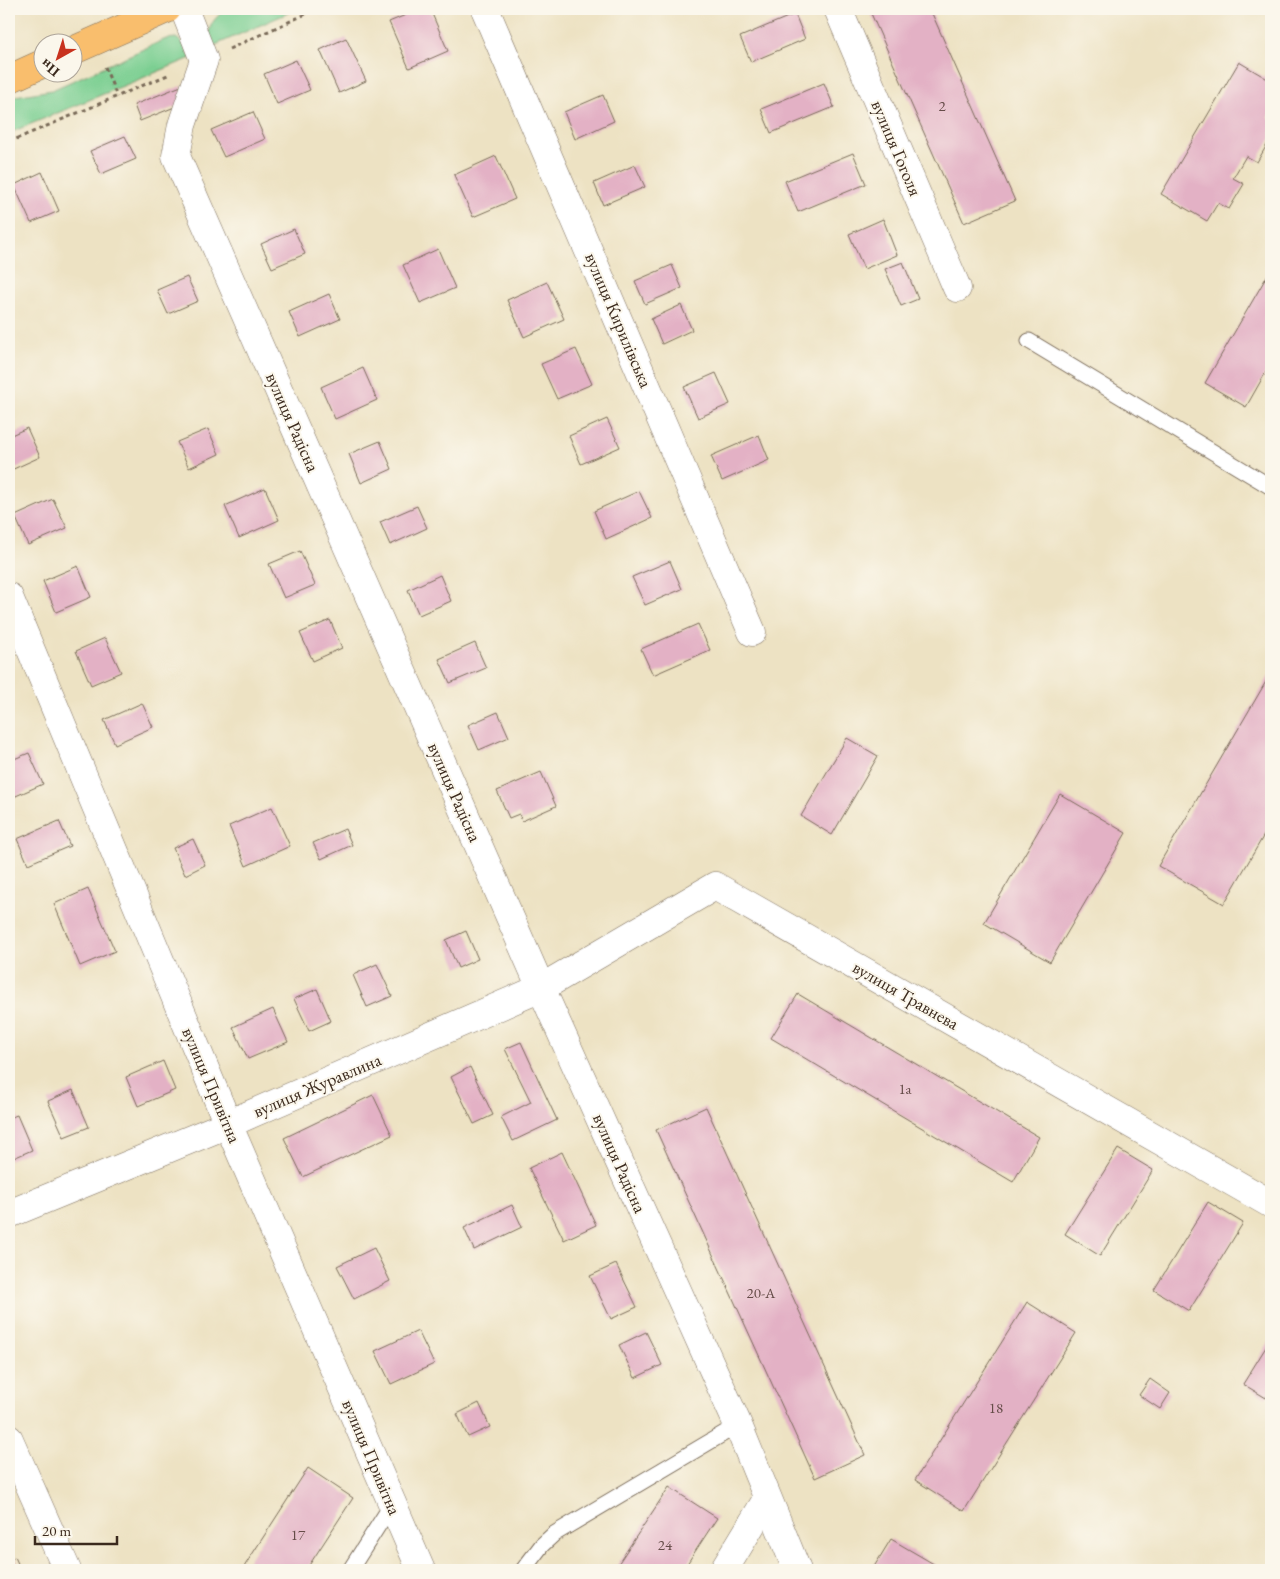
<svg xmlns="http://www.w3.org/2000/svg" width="1280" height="1579" font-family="'EB Garamond',serif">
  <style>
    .green { fill: #7ccf92; stroke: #5c7c58 }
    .building { fill: #e3b1c5 }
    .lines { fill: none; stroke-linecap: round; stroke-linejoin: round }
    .lane-casing { stroke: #796a58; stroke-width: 17 }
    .street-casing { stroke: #796a58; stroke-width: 29 }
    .primary-casing { stroke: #796a58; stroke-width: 29 }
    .path { stroke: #796a58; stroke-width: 3; stroke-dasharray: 4 4; stroke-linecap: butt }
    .lane { stroke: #fff; stroke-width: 15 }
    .street { stroke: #fff; stroke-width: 28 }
    .primary { stroke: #f9be6d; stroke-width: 28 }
    .labels { text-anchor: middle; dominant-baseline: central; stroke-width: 4; stroke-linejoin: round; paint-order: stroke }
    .number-label { font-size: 15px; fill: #654c48 }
    .street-label { font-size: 18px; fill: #3b2a1e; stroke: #fbf7ec }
  </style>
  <rect width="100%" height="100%" fill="#fbf7ec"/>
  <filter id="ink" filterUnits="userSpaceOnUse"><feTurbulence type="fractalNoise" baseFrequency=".02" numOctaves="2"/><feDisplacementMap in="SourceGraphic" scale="10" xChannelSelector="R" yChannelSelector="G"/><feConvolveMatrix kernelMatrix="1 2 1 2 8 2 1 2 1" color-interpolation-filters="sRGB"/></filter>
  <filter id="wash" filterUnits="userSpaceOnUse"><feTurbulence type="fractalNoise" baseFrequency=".0096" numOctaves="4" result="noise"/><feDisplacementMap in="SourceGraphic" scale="20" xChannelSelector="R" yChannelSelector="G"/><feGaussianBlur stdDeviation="1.12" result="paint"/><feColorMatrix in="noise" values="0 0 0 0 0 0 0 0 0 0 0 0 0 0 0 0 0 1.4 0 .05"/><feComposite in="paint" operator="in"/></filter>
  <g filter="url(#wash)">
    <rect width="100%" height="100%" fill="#ede2c3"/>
    <path class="green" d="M227,9H297L211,47C205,29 213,18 227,9Z
      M176,38L183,43L191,58L9,133V97L52,90L166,39Z"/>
    <g id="blocks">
      <path class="building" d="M420,9H430L448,51L409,68L389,22Z
        M869,9H930L1015,201L964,223Z
        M795,14L805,39L751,62L740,37Z
        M346,38L366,81L339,93L320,50Z
        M296,60L310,90L277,104L264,74Z
        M1239,62L1271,81V113L1268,118L1271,120V138L1257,162L1246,156L1233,178L1244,184L1229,209L1218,203L1207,221L1161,194Z
        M824,83L834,107L771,133L761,109Z
        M181,86L187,102L140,121L134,105Z
        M603,95L614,121L575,139L564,112Z
        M253,112L265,139L224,157L211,130Z
        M125,136L136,159L101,174L90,151Z
        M853,153L866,184L798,212L785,181Z
        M496,156L515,199L473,217L454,175Z
        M635,165L645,187L603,205L594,183Z
        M42,172L59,211L31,223L14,185Z
        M883,219L897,255L864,269L849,234Z
        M294,229L305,254L272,268L261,244Z
        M438,249L455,288L420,303L403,265Z
        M903,262L918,299L901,306L885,269Z
        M672,265L682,288L645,304L635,281Z
        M1271,269V363L1246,407L1205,383Z
        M187,277L198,301L168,314L157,290Z
        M547,282L564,319L524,337L507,300Z
        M329,294L340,319L300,337L289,312Z
        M681,305L692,330L662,344L651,319Z
        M576,349L592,384L557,399L541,364Z
        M363,368L377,400L335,419L321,387Z
        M716,373L730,404L698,418L684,387Z
        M607,419L620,447L581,464L569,436Z
        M27,428L40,457L9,471V436Z
        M208,429L219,454L189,468L177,442Z
        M759,435L769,460L722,481L711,456Z
        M380,441L392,469L361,483L349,454Z
        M265,488L279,520L239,538L225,506Z
        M639,491L652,518L606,539L594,511Z
        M53,499L67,528L28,545L15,516Z
        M417,506L427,528L390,545L380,522Z
        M300,551L315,585L284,598L269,564Z
        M670,561L682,589L645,605L632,577Z
        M78,566L91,597L56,612L43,581Z
        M440,575L451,601L419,615L408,590Z
        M330,620L342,648L313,661L300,633Z
        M698,624L710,650L653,675L641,649Z
        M105,638L121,672L91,685L76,651Z
        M475,643L486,668L450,683L439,659Z
        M1271,673V823L1224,904L1158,866Z
        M142,703L153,727L115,744L104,720Z
        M498,712L509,737L479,750L468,725Z
        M847,738L878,756L832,835L801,816Z
        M29,753L43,784L9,799V761Z
        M541,772L556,806L522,821L519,814L509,818L497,791Z
        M1060,794L1126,833L1050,962L984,923Z
        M272,807L290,846L246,866L229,826Z
        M59,821L70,846L28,864L17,839Z
        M345,829L352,845L321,859L313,843Z
        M193,839L205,865L185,875L173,848Z
        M88,889L115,951L80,966L54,904Z
        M466,931L478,959L458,968L446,940Z
        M377,964L392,996L367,1007L353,975Z
        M317,989L331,1021L309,1031L294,999Z
        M798,994L1039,1137L1013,1182L771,1038Z
        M273,1009L288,1042L248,1059L233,1027Z
        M521,1042L557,1120L513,1141L501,1117L531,1102L505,1049Z
        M163,1061L175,1090L138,1106L126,1077Z
        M470,1067L493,1115L474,1124L451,1077Z
        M73,1090L89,1127L64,1137L48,1101Z
        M373,1095L392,1135L303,1177L284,1138Z
        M706,1107L865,1455L815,1478L656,1130Z
        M17,1115L32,1150L9,1160V1118Z
        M1118,1149L1153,1170L1100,1256L1065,1234Z
        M562,1152L596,1225L564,1240L529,1168Z
        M1208,1202L1243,1223L1189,1311L1154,1290Z
        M512,1205L522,1227L474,1250L464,1228Z
        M374,1248L390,1281L354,1299L337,1266Z
        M616,1264L637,1307L611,1319L590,1276Z
        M1027,1302L1076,1333L964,1511L915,1480Z
        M418,1331L434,1364L391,1384L375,1351Z
        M646,1332L662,1365L635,1378L619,1345Z
        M1271,1339V1389L1266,1398L1243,1384Z
        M1150,1379L1170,1393L1160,1409L1139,1395Z
        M479,1403L490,1427L468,1437L457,1414Z
        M308,1468L353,1498L306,1570H242Z
        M669,1487L717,1518L683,1570H614Z
        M891,1539L944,1570H872Z
        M15,1557L21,1570H9V1560Z"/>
    </g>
  </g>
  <g filter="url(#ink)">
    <use href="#blocks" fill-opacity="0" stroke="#796a58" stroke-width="1"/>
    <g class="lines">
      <defs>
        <path id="lane" d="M1029,341L1271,487
          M350,1570L392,1504
          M523,1570L542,1545L554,1534L738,1425"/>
        <path id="street" d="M184,9L204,60L182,125L176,156L541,988L738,1425L797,1570
          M485,9L752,632
          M838,9L957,288
          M9,597L228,1124L421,1570
          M9,1214L228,1124L541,988L715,886L1271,1204
          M9,1439L67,1570
          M724,1570L767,1499"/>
        <path id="primary" d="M72,51L167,9
          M9,79L42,64"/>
      </defs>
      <use href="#lane" class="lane-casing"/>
      <use href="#street" class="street-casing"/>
      <use href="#primary" class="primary-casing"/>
      <path class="path" d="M229,49L317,9
        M105,67L117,97
        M9,142L170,74"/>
      <use href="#lane" class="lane"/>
      <use href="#street" class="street"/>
      <use href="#primary" class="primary"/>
    </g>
  </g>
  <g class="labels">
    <g class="number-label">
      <text x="942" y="105">2</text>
      <text x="905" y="1088">1а</text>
      <text x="761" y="1292">20-А</text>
      <text x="996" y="1407">18</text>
      <text x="298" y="1534">17</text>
      <text x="665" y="1544">24</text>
    </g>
    <g class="street-label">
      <text transform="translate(897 148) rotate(67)">вулиця Гоголя</text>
      <text transform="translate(619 320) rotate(67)">вулиця Кирилівська</text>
      <text transform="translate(293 422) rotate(66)">вулиця Радісна</text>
      <text transform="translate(455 792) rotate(66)">вулиця Радісна</text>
      <text transform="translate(906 995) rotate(30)">вулиця Травнева</text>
      <text transform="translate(212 1085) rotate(67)">вулиця Привітна</text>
      <text transform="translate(317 1085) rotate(-23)">вулиця Журавлина</text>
      <text transform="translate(620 1163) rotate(66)">вулиця Радісна</text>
      <text transform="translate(372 1457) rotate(67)">вулиця Привітна</text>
    </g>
  </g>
  <rect width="1280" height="1579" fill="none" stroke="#fbf7ec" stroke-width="30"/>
  <g transform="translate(58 58) rotate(219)"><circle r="24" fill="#fbf7ec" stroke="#aea59a"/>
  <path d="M0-4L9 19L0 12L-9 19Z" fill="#c8321e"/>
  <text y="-8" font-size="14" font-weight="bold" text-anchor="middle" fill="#3b2a1e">Пн</text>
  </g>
  <path d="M35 1536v8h82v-8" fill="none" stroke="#3b2a1e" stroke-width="2.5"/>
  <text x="42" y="1536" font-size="15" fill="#3b2a1e" stroke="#fbf7ec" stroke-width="4" paint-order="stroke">20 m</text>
</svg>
